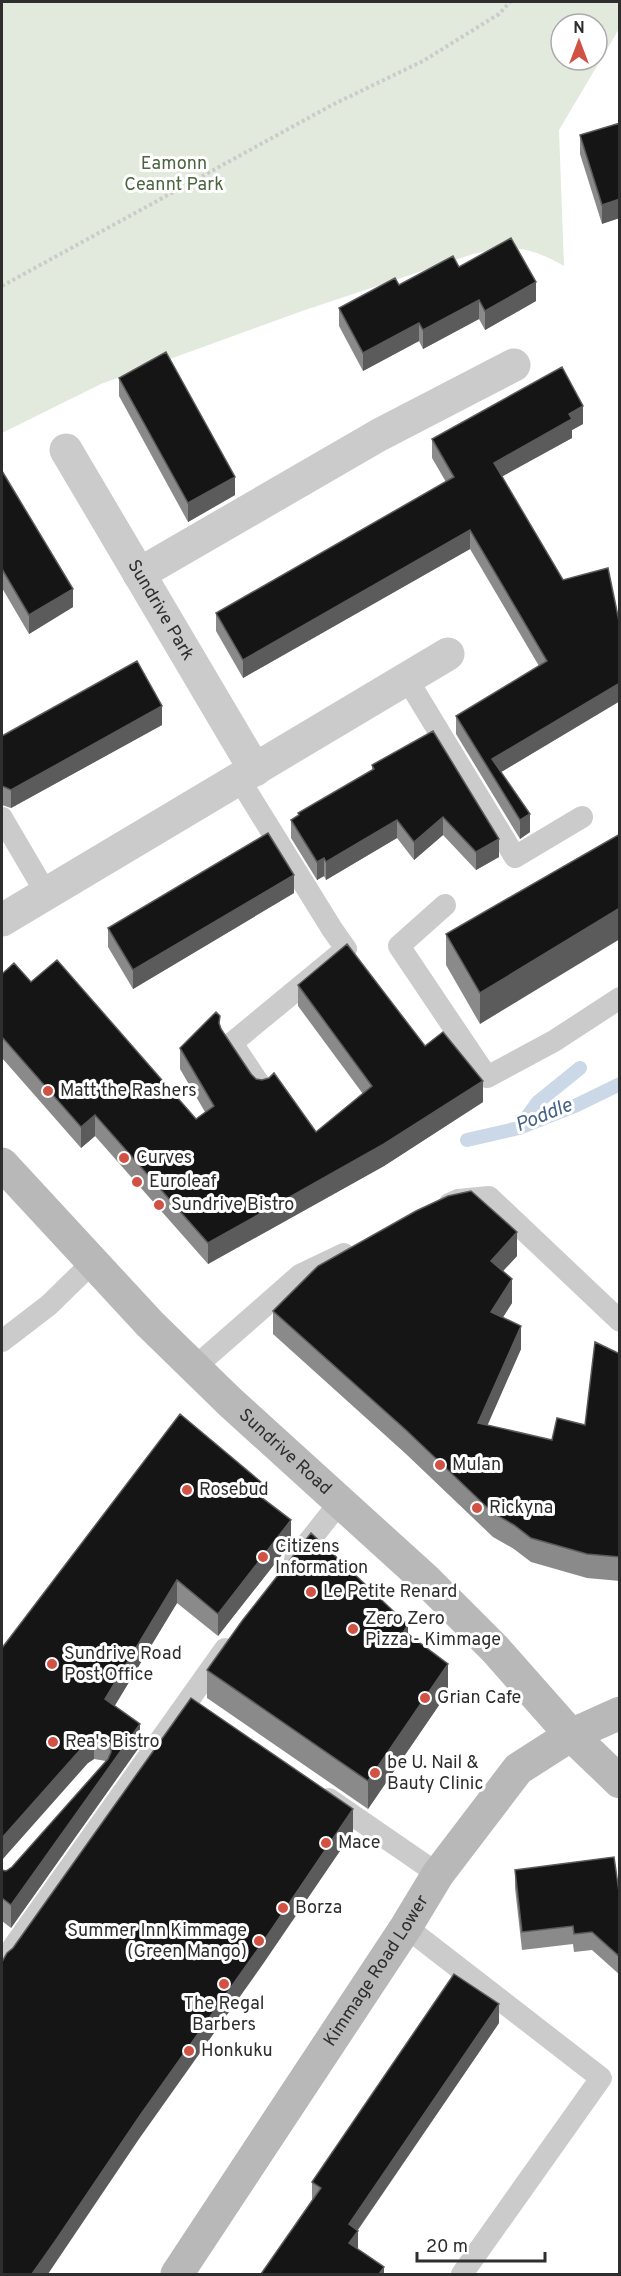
<svg xmlns="http://www.w3.org/2000/svg" width="621" height="2276" font-family="Overpass,sans-serif">
  <style>
    .green { fill: #e2eadd; fill-rule: evenodd }
    .lines { fill: none; stroke-linecap: round; stroke-linejoin: round }
    .stream { stroke: #cbd8e7; stroke-width: 14 }
    .path { stroke: #cbcbcb; stroke-width: 4; stroke-dasharray: 3 3; stroke-linecap: butt }
    .lane { stroke: #cbcbcb; stroke-width: 22 }
    .street { stroke: #cbcbcb; stroke-width: 33 }
    .secondary { stroke: #b8b8b8; stroke-width: 33 }
    .wall { fill: #8a8a8a }
    .shaded-wall { fill: #5b5b5b }
    .building { fill: #151515; stroke: #5b5b5b; stroke-width: 1.5 }
    .poi-dot { fill: #d15144; stroke: #fff; stroke-width: 2 }
    .labels { text-anchor: middle; dominant-baseline: central; stroke-width: 6; stroke-linejoin: round; paint-order: stroke }
    .park-label { font-size: 18px; fill: #4b6540; stroke: #fff }
    .street-label { font-size: 18px; fill: #2e2e2e; stroke: #fff }
    .poi-label { font-size: 18px; fill: #2e2e2e; stroke: #fff; text-anchor: start }
    .water-label { font-size: 20px; font-style: italic; fill: #456287; stroke: #fff }
  </style>
  <rect width="100%" height="100%" fill="#fff"/>
  <path class="green" d="M2,2H619V29L559,130L564,266C528,246 513,245 473,254L302,311L101,384L2,433ZM561,24H597V60H561Z"/>
  <g class="lines">
    <path class="stream" d="M519,1128L538,1102L580,1068
      M467,1140L519,1128L577,1105L620,1084"/>
    <path class="path" d="M2,286L332,105L423,61L499,14L510,2"/>
    <path class="lane" d="M407,679L515,857L582,817
      M239,779L332,929L346,949L232,1043L262,1088
      M2,818L46,893
      M445,905L399,946L487,1077L554,1041L620,998
      M449,1204L458,1200L489,1197L620,1321
      M2,1341L49,1305L92,1263
      M195,1367L300,1275L344,1254
      M295,1559L340,1502
      M329,1799L438,1874
      M406,1927L601,2078L462,2274
      M2,1963L225,1649"/>
    <g class="street">
      <path id="s1" d="M66,450L255,770"/>
      <path d="M139,574L379,435L514,365"/>
      <path d="M2,920L448,654"/>
    </g>
    <g class="secondary">
      <path id="s2" d="M2,1164L150,1324L230,1402L425,1579L495,1649L571,1735L620,1782"/>
      <path id="s3" d="M177,2274L406,1927L438,1874L518,1769L571,1735L620,1713"/>
    </g>
  </g>
  <path class="wall" d="M620,123L602,224L580,154V135Z
    M459,267L536,301L485,330L479,319L423,349L419,341L363,371L339,326V308L399,285Z
    M119,378L235,495L188,522L119,396Z
    M583,424L572,430V438L502,476L620,701L501,772L530,832L520,839L456,734V716L539,666L470,549L243,678L216,631V613L446,482L432,458V439Z
    M2,471L73,607L29,634L2,588Z
    M162,725L11,808L2,805V736Z
    M372,765L499,857L476,870L443,835L414,860L397,838L326,880L324,876L317,880L291,838V820L298,816V813L372,771Z
    M620,834L480,1024L446,965V934Z
    M294,893L133,989L108,947V928Z
    M2,974L31,982L196,1119L205,1112L180,1069V1048L220,1027L251,1074L316,1132L363,1094L298,1006V985L425,1046L483,1102L384,1166L208,1264L95,1136L81,1148L2,1058Z
    M517,1256L503,1271L512,1303L503,1317L521,1349L487,1425L552,1440L585,1425L620,1354V1581L587,1578L531,1562L514,1549L493,1537L406,1454L273,1334V1311Z
    M261,1497L291,1543L218,1636L177,1603L114,1706L140,1746L11,1928L2,1921V1870L6,1871L12,1867L106,1761L94,1759L88,1763L2,1648Z
    M408,1634L448,1692L368,1809L207,1698V1670Z
    M515,1870L620,1899V1975L592,1950L574,1952L573,1944L522,1950L515,1888Z
    M499,2023L358,2230V2249L384,2274H261L312,2200V2182Z"/>
  <path class="shaded-wall" d="M620,199V218L602,224V205Z
    M536,282V301L485,330V311Z
    M479,300V319L423,349V330Z
    M419,323V341L363,371V353Z
    M583,406V424L572,430V438L494,481V463L569,414Z
    M235,477V495L188,522V503Z
    M470,530V549L243,678V660Z
    M73,589V607L29,634V615Z
    M620,683V701L493,777L492,759Z
    M162,706V725L11,808V790Z
    M530,814V832L520,839V820Z
    M443,817V835L414,860V842Z
    M397,820V838L326,880V862Z
    M499,839V857L476,870V852Z
    M324,858V876L317,880V862Z
    M294,875V893L133,989V970Z
    M620,908V939L480,1024V993Z
    M483,1081V1102L384,1166L208,1264V1243Z
    M95,1115V1136L81,1148V1127Z
    M517,1232V1256L491,1284V1261Z
    M512,1279V1303L491,1336V1312Z
    M521,1326V1349L478,1447V1423Z
    M261,1482V1505L253,1491Z
    M291,1520V1543L218,1636V1614Z
    M177,1580V1603L105,1722V1699Z
    M408,1625V1653L404,1631Z
    M448,1664V1692L368,1809V1781Z
    M140,1724V1746L11,1928V1905Z
    M94,1737V1759L88,1763L2,1860V1838L88,1741Z
    M353,1809V1832L263,1964L139,2139L48,2274H32L139,2117Z
    M499,2004V2023L350,2241L358,2231V2249L349,2262V2224Z
    M384,2267V2274H379Z"/>
  <path class="building" d="M620,123V199L602,205L580,135Z
    M511,238L536,282L485,311L479,300L423,330L419,323L363,353L339,308L395,278L399,285L453,256L459,267Z
    M166,352L235,477L188,503L119,378Z
    M562,367L583,406L569,414L572,419L494,463L563,580L608,568L620,626V683L492,759L530,814L520,820L456,716L547,661L470,530L243,660L216,613L454,477L432,439Z
    M2,471L73,589L29,615L2,569Z
    M137,661L162,706L11,790L2,786V736Z
    M433,731L499,839L476,852L443,817L414,842L397,820L326,862L324,858L317,862L291,820L299,815L298,813L374,769L372,765Z
    M268,833L294,875L133,970L108,928Z
    M620,834V908L480,993L446,934Z
    M347,944L425,1046L443,1032L483,1081L384,1144L208,1243L95,1115L81,1127L2,1037V974L14,963L31,982L57,960L196,1119L214,1106L180,1048L216,1012L220,1016L219,1023L221,1029L251,1074L256,1079L262,1080L269,1078L274,1073L316,1132L372,1086L298,985Z
    M471,1191L517,1232L491,1261L512,1279L491,1312L521,1326L478,1423L552,1440L557,1418L585,1425L595,1342L620,1354V1557L587,1554L531,1538L514,1525L493,1513L406,1430L273,1311L318,1266L416,1211L448,1196Z
    M180,1414L261,1482L253,1491L291,1520L218,1614L177,1580L105,1699L140,1724L11,1905L2,1898V1870L6,1871L12,1867L108,1759L111,1752V1745L106,1739L94,1737L88,1741L2,1838V1648Z
    M311,1533L408,1625L404,1631L448,1664L368,1781L207,1670L242,1621Z
    M191,1698L353,1809L263,1942L139,2117L56,2240L32,2274H2V1962L7,1953L13,1948Z
    M614,1857L620,1899V1957L592,1932L574,1934L573,1926L522,1932L515,1870Z
    M454,1974L499,2004L349,2224L358,2231L349,2243L384,2267L379,2274H261L321,2188L312,2182Z"/>
  <g class="poi-dot">
    <circle cx="48" cy="1091" r="6"/>
    <circle cx="124" cy="1158" r="6"/>
    <circle cx="137" cy="1182" r="6"/>
    <circle cx="159" cy="1205" r="6"/>
    <circle cx="440" cy="1465" r="6"/>
    <circle cx="187" cy="1490" r="6"/>
    <circle cx="477" cy="1508" r="6"/>
    <circle cx="263" cy="1557" r="6"/>
    <circle cx="311" cy="1592" r="6"/>
    <circle cx="353" cy="1629" r="6"/>
    <circle cx="52" cy="1664" r="6"/>
    <circle cx="425" cy="1698" r="6"/>
    <circle cx="53" cy="1742" r="6"/>
    <circle cx="375" cy="1773" r="6"/>
    <circle cx="326" cy="1843" r="6"/>
    <circle cx="283" cy="1908" r="6"/>
    <circle cx="259" cy="1941" r="6"/>
    <circle cx="224" cy="1984" r="6"/>
    <circle cx="189" cy="2051" r="6"/>
  </g>
  <g class="labels">
    <g class="park-label">
      <text x="174" y="164">Eamonn<tspan x="174" dy="21">Ceannt Park</tspan></text>
    </g>
    <g class="street-label">
      <text stroke="none"><textPath href="#s1" startOffset="186">Sundrive Park</textPath></text>
      <text stroke="none"><textPath href="#s2" startOffset="404">Sundrive Road</textPath></text>
      <text stroke="none"><textPath href="#s3" startOffset="363">Kimmage Road Lower</textPath></text>
    </g>
    <g class="poi-label">
      <text x="60" y="1091">Matt the Rashers</text>
      <text x="136" y="1158">Curves</text>
      <text x="149" y="1182">Euroleaf</text>
      <text x="171" y="1205">Sundrive Bistro</text>
      <text x="452" y="1465">Mulan</text>
      <text x="199" y="1490">Rosebud</text>
      <text x="489" y="1508">Rickyna</text>
      <text x="275" y="1547">Citizens<tspan x="275" dy="21">Information</tspan></text>
      <text x="323" y="1592">Le Petite Renard</text>
      <text x="365" y="1619">Zero Zero<tspan x="365" dy="21">Pizza - Kimmage</tspan></text>
      <text x="64" y="1654">Sundrive Road<tspan x="64" dy="21">Post Office</tspan></text>
      <text x="437" y="1698">Grian Cafe</text>
      <text x="65" y="1742">Rea's Bistro</text>
      <text x="387" y="1763">be U. Nail &amp;<tspan x="387" dy="21">Bauty Clinic</tspan></text>
      <text x="338" y="1843">Mace</text>
      <text x="295" y="1908">Borza</text>
      <text x="247" y="1931" text-anchor="end">Summer Inn Kimmage<tspan x="247" dy="21">(Green Mango)</tspan></text>
      <text x="224" y="2004" text-anchor="middle">The Regal<tspan x="224" dy="21">Barbers</tspan></text>
      <text x="201" y="2051">Honkuku</text>
    </g>
    <g class="water-label">
      <text transform="translate(544 1116) rotate(-22)">Poddle</text>
    </g>
  </g>
  <rect width="621" height="2276" fill="none" stroke="#2e2e2e" stroke-width="6"/>
  <g transform="translate(579 42)"><circle r="28" fill="#ffffff" stroke="#ababab" stroke-width="1.5"/>
  <path d="M0-4.5L10 22L0 15L-10 22Z" fill="#d15144"/>
  <text y="-9" font-size="16" font-weight="bold" text-anchor="middle" fill="#2e2e2e">N</text>
  </g>
  <path d="M417 2252v9h128v-9" fill="none" stroke="#2e2e2e" stroke-width="3"/>
  <text x="426" y="2252" font-size="18" fill="#2e2e2e" stroke="#ffffff" stroke-width="4.5" paint-order="stroke">20 m</text>
</svg>
